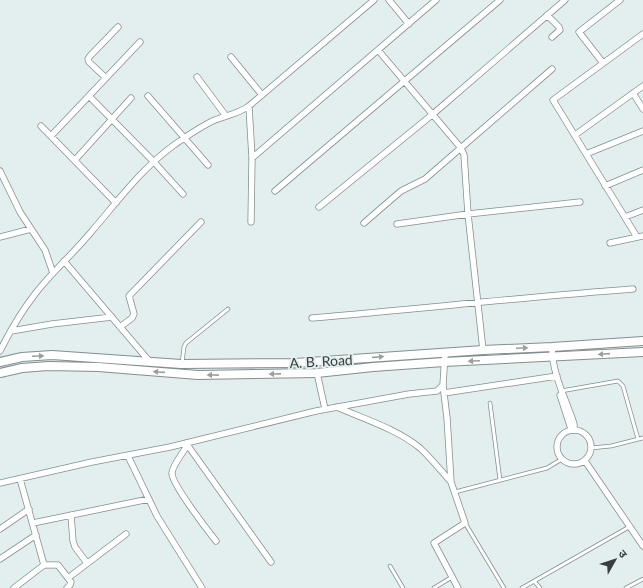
<svg xmlns="http://www.w3.org/2000/svg" width="643" height="588" font-family="Lato,'Noto Sans Devanagari',sans-serif">
  <style>
    .lines { fill: none; stroke-linecap: round; stroke-linejoin: round }
    .lane-casing { stroke: #838f8e; stroke-width: 4.5 }
    .street-casing { stroke: #838f8e; stroke-width: 7 }
    .secondary-casing { stroke: #838f8e; stroke-width: 10 }
    .lane { stroke: #fff; stroke-width: 3 }
    .street { stroke: #fff; stroke-width: 5.5 }
    .secondary { stroke: #fff; stroke-width: 8 }
    .oneway { fill: #9c9e9e }
    .labels { text-anchor: middle; dominant-baseline: central; stroke-width: 4; stroke-linejoin: round; paint-order: stroke }
    .street-label { font-size: 14px; fill: #393e3d; stroke: #e2efee }
  </style>
  <rect width="100%" height="100%" fill="#e2efee"/>
  <g class="lines">
    <defs>
      <path id="lane" d="M182,363L184,347L186,343L228,309
        M561,391L618,381L623,386L638,439
        M490,403L500,480
        M591,448L611,446L643,438
        M455,492L547,468L562,459
        M465,523L504,588
        M390,566L403,588
        M534,581L540,588
        M434,588L452,577
        M522,588L629,527
        M626,588L643,579"/>
      <path id="street" d="M389,0L409,24
        M547,15L559,27L560,30L552,37
        M378,50L461,148L464,155L468,214L483,350
        M231,57L262,95
        M603,63L579,32L620,0
        M197,77L226,116
        M106,78L89,62L88,59L90,56L118,27
        M633,93L643,109
        M89,96L154,162L183,194
        M148,96L208,165
        M249,106L252,158L251,222
        M41,126L116,203
        M575,135L643,86
        M51,136L140,42
        M586,154L643,131
        M252,158L436,0
        M75,160L131,98
        M0,171L20,212L45,250L53,273
        M605,186L643,170
        M275,191L500,0
        M319,207L433,114L565,0
        M625,217L643,210
        M364,223L401,191L425,179L552,69
        M397,224L468,214L580,202
        M0,237L31,229
        M637,237L553,100L643,34
        M610,243L643,236
        M64,261L150,362
        M312,318C419,309 525,297 633,289
        M120,327L132,318L134,314L129,296L201,222
        M11,331L52,324L112,317
        M552,347C552,374 566,399 574,424V430
        M0,351C10,331 21,312 35,294C52,272 74,253 92,231C118,201 141,169 174,145C187,136 201,126 215,120C227,115 238,114 249,106L374,0
        M317,373L325,409
        M443,385L447,418L451,482L465,523L434,543L458,588
        M444,393L557,376
        M560,395L570,426L574,430
        M337,407C364,419 397,429 420,448C431,458 441,471 451,482
        M557 447a17 17 0 1 1 34 0a17 17 0 1 1-34 0Z
        M186,443L271,562
        M187,446C183,452 172,467 172,473C171,483 208,531 216,541
        M128,456L157,516L202,588
        M585,461L643,546
        M20,479L44,565H58L71,582L70,585L67,588
        M0,483L92,462L170,447L316,411L409,394L437,391L443,385L445,353
        M71,515L73,541L75,547L87,563
        M33,523L149,499
        M0,529L29,509
        M0,559L36,535
        M68,578L126,534
        M14,588L44,565"/>
      <path id="secondary" d="M0,362L22,357L52,355L181,364L295,363L483,350L552,347L643,341
        M0,373L22,368L48,366L98,367L198,375L317,373L373,367L444,362L643,352"/>
    </defs>
    <use href="#lane" class="lane-casing"/>
    <use href="#street" class="street-casing"/>
    <use href="#secondary" class="secondary-casing"/>
    <use href="#lane" class="lane"/>
    <use href="#street" class="street"/>
    <use href="#secondary" class="secondary"/>
  </g>
  <defs><path id="oneway-solid" d="M-6-.8H1V-3.2L6.5 0L1 3.2V.8H-6Z"/></defs>
  <g class="oneway">
    <use href="#oneway-solid" transform="translate(522 348) rotate(-2)"/>
    <use href="#oneway-solid" transform="translate(604 354) rotate(176)"/>
    <use href="#oneway-solid" transform="translate(38 356) rotate(-3)"/>
    <use href="#oneway-solid" transform="translate(378 357) rotate(-4)"/>
    <use href="#oneway-solid" transform="translate(474 361) rotate(178)"/>
    <use href="#oneway-solid" transform="translate(159 372) rotate(-176)"/>
    <use href="#oneway-solid" transform="translate(275 374) rotate(179)"/>
    <use href="#oneway-solid" transform="translate(213 375) rotate(-179)"/>
  </g>
  <g class="labels">
    <g class="street-label">
      <text transform="translate(321 361) rotate(-3)">A. B. Road</text>
    </g>
  </g>
  <g transform="translate(615 560) rotate(51)" stroke="#e2efee" stroke-width="3" paint-order="stroke">
  <path d="M0-3L7 15L0 10L-7 15Z" fill="#393e3d"/>
  <text y="-6" font-size="11" font-weight="bold" text-anchor="middle" fill="#393e3d">उ</text>
  </g>
</svg>
